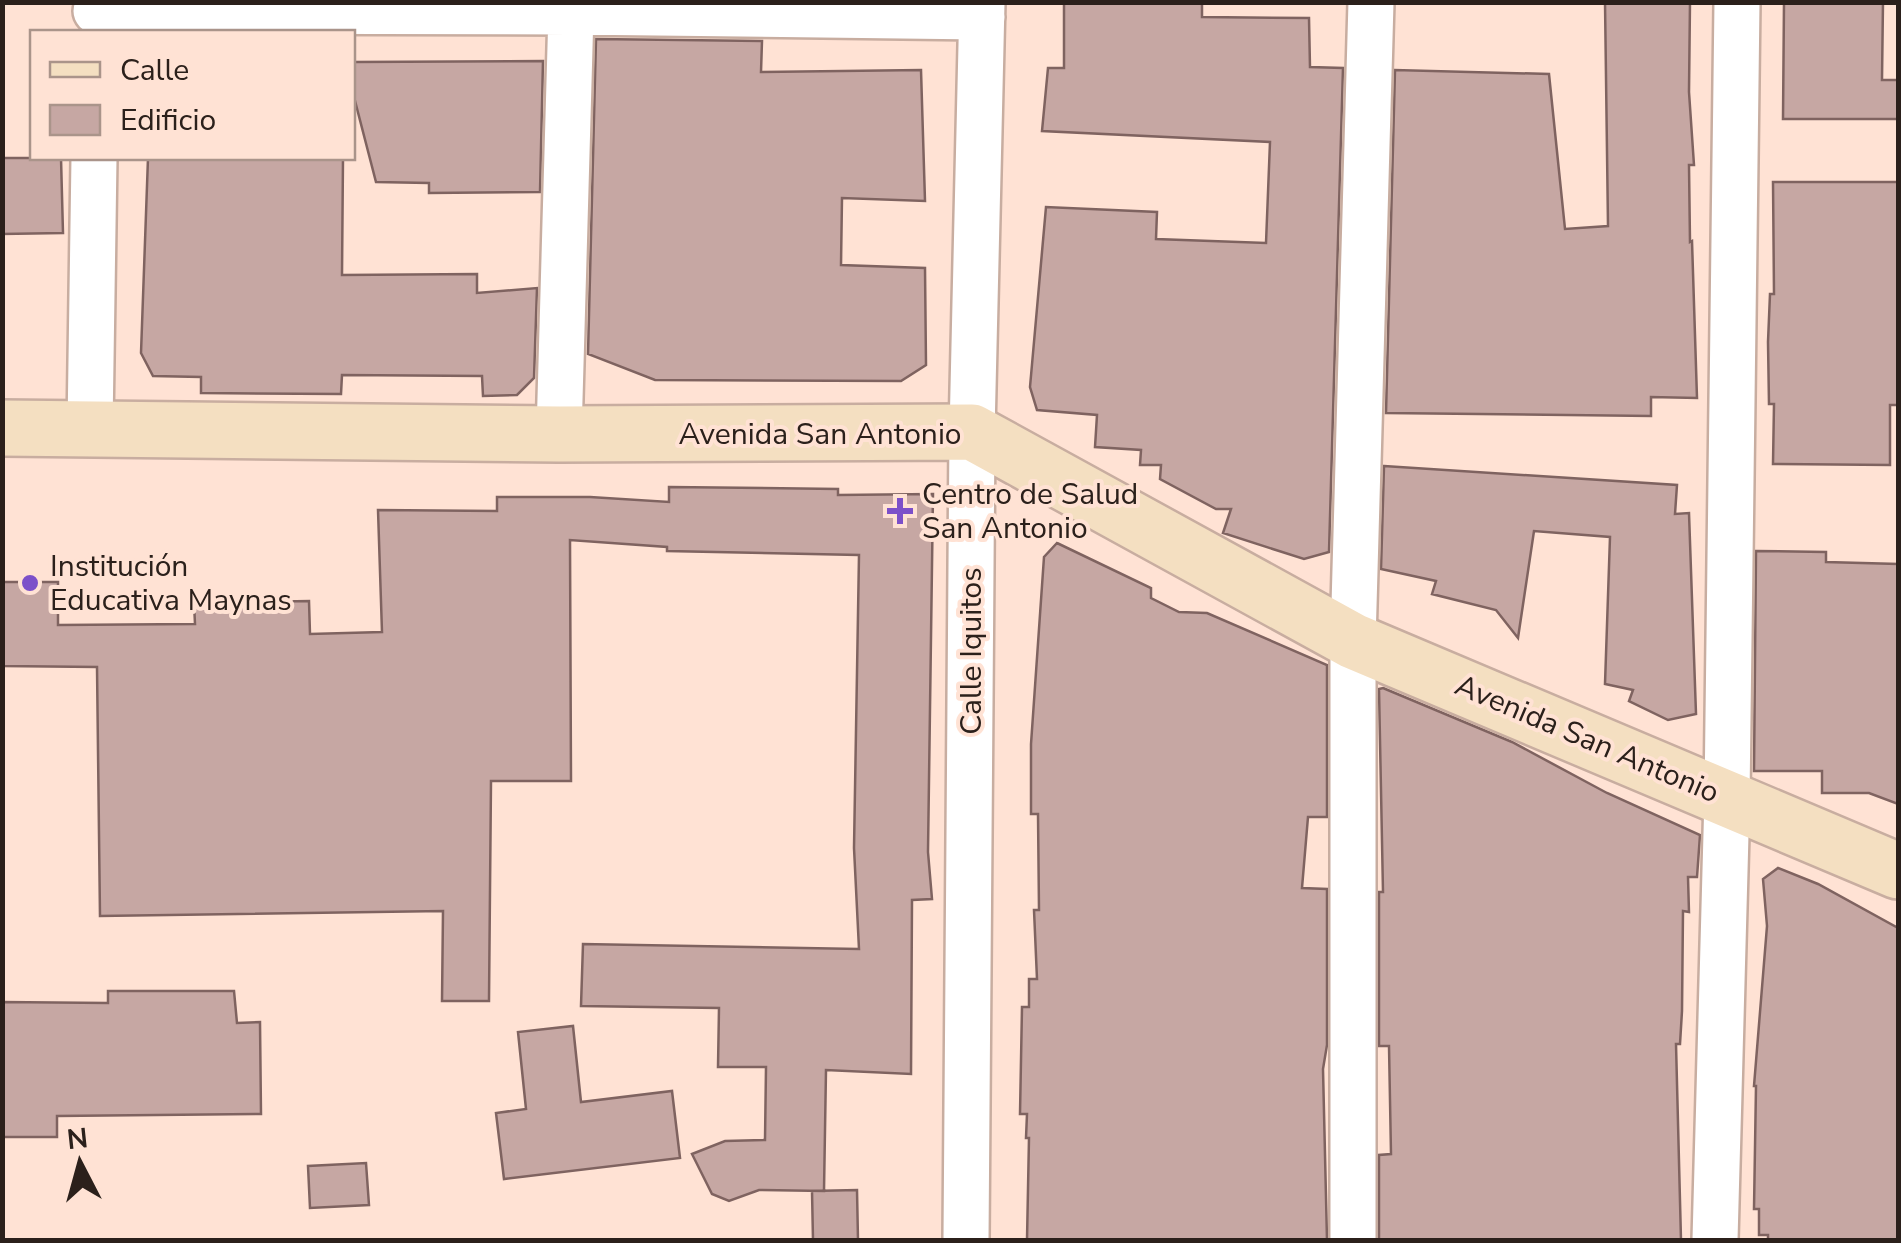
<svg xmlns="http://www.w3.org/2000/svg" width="1901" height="1243" font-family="'Nunito Sans',sans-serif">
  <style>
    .building { fill: #c6a7a3; stroke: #7f6360; stroke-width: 2.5 }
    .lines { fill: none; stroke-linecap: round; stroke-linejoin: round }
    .minor-casing { stroke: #c8ada0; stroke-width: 50 }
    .secondary-casing { stroke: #c8ada0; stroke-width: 60 }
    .minor { stroke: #fff; stroke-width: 45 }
    .secondary { stroke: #f4dfc1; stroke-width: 55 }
    .poi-dot { fill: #7c50c9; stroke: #ffe2d4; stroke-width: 4 }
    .labels { text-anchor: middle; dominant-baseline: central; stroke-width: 8; stroke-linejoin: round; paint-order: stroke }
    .street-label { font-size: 30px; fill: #2b201b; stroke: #ffe2d4 }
    .poi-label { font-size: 30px; fill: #2b201b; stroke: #ffe2d4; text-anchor: start }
  </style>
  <rect width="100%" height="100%" fill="#ffe2d4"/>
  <path class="building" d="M1064,2H1202V17L1309,18L1310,67L1343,68L1329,552L1304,559L1223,533L1231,509H1216L1160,479L1161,465H1140L1141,450L1095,447L1097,415L1037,410L1030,387L1046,207L1157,212L1156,239L1266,243L1270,142L1042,131L1048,68H1064Z
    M1605,2H1690L1689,92L1694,165H1689L1690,242L1692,241L1697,398L1651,397V416L1386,413L1395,70L1549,74L1565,229L1608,226Z
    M1784,2H1883L1882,80H1898V119H1783Z
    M596,39L762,41L761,72L921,70L925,201L842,198L841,265L925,268L926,365L901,381L655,380L588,354Z
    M543,61L540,192L429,193V183L376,182L354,97L353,62Z
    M2,158H61L63,233L2,234Z
    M148,158H343L342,275L477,274V293L537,288L534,378L517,395L483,396L482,376L342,375L341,394L201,393V377L153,376L141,353Z
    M1773,182H1898V405H1890V465L1773,464L1774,404H1769L1768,342L1770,294H1774Z
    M1384,466L1677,485L1675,514L1689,513L1696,714L1668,720L1629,701L1633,690L1605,684L1610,537L1534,531L1518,638L1496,610L1432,594L1436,581L1381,569Z
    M669,487L838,489V495L933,494L928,852L932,899L912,900L911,1074L826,1070L824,1191L759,1190L729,1201L712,1194L692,1154L725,1141L765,1140L766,1067H718L719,1008L581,1006L583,944L859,949L854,848L859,555L667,551V547L570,540L571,781H491L489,1001H442L443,911L100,916L97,667L2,666V582H58V625L195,624L194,603L309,601L310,634L382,632L378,510L497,511V497H590L669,502Z
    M1057,543L1151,588V598L1179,612L1207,613L1327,665V817H1308L1302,888L1327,889V1045L1323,1069L1327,1240H1027L1029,1138H1026L1027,1114H1020L1022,1007H1029V979H1037L1034,910H1039L1038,814H1031V744L1044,557Z
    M1756,551L1826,552V562L1898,564V804L1869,793H1822V771H1754Z
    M1383,688L1512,742L1607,793L1700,835L1697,877H1688L1689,912L1683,911L1682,1011L1680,1044H1676L1681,1240H1379V1155L1391,1154L1389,1046H1379V892H1383L1379,689Z
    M1778,868L1818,884L1898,928V1240H1768V1235H1759V1209H1754L1756,1086H1754L1767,926L1763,879Z
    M108,991H234L237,1023L260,1022L261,1114L57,1116V1137H2V1002L108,1003Z
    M573,1026L581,1102L672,1091L680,1158L504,1179L496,1113L526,1109L518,1032Z
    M366,1163L369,1205L310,1208L308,1166Z
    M857,1190L858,1240H813L812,1191Z"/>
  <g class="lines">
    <defs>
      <path id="minor" d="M96,11L571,12L982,17
        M90,428L94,158
        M559,434L571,12
        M966,1240L972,432L982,2
        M1353,1240V641L1371,2
        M1715,1240L1727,797L1737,2"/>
      <path id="secondary" d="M2,428L559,434L972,432L1353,641L1898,871"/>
    </defs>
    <use href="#minor" class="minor-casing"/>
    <use href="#secondary" class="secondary-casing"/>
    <use href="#minor" class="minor"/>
    <use href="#secondary" class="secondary"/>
  </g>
  <g class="poi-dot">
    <path d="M895 496h10v10h10v10h-10v10h-10v-10h-10v-10h10z"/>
    <circle cx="30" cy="583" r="10"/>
  </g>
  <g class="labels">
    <g class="street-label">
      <text x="820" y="434">Avenida San Antonio</text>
      <text transform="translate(971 651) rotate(-90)">Calle Iquitos</text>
      <text transform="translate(1587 739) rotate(23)">Avenida San Antonio</text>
    </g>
    <g class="poi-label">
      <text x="922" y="494">Centro de Salud<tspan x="922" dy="34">San Antonio</tspan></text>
      <text x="50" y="566">Institución<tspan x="50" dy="34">Educativa Maynas</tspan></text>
    </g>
  </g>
  <rect width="1901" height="1243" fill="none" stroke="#2b201b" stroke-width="10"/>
  <rect x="30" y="30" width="325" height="130" fill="#ffe2d4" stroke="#aa948a" stroke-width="2.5"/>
  <rect x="50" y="62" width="50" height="15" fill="#f4dfc1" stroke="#aa948a" stroke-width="2.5"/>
  <text x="120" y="80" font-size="30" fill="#2b201b">Calle</text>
  <rect x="50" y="105" width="50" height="30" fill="#c6a7a3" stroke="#aa948a" stroke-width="2.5"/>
  <text x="120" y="130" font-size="30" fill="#2b201b">Edificio</text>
  <g transform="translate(80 1163) rotate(354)" stroke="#ffe2d4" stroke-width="8" paint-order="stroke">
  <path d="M0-8L18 38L0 25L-18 38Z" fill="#2b201b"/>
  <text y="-15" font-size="28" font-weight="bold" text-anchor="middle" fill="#2b201b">N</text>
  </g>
</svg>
